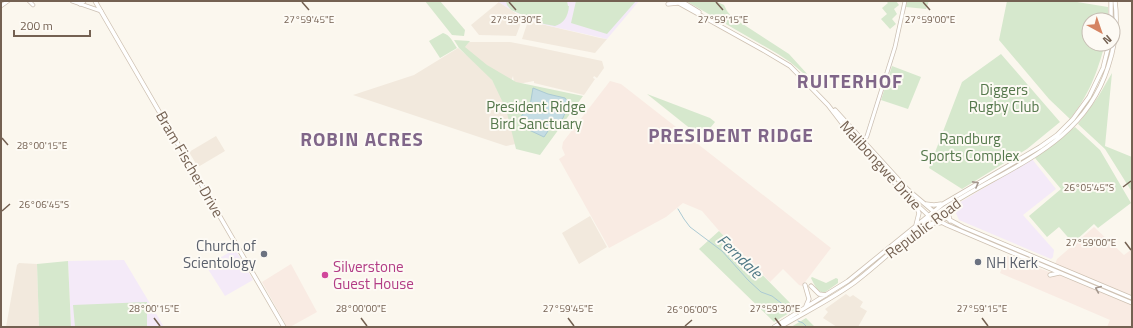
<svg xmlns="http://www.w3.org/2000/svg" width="1133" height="328" font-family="'Titillium Web',sans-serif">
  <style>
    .residential { fill: #f2e9dd }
    .commercial { fill: #f9ebe3 }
    .education { fill: #f4eaf8 }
    .green { fill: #d6e8cd }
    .water { fill: #c4dce3; stroke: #abcad3 }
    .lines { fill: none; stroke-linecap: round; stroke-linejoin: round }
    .stream { stroke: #abcad3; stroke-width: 1 }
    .tertiary-casing { stroke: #ccc0b4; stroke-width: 4.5 }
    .secondary-casing { stroke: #cec1b2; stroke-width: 5 }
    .tertiary { stroke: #fff; stroke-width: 3 }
    .secondary { stroke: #fff; stroke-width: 3.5 }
    .oneway { stroke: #a5988f }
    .ticks { fill: none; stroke: #746152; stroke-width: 1.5 }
    .worship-dot { fill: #6b7280; stroke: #fdfaf4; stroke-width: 1.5 }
    .hotel-dot { fill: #d1479c; stroke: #fdfaf4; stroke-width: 1.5 }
    .labels { text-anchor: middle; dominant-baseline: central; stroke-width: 4; stroke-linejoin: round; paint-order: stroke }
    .park-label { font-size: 15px; fill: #55784c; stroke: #fdfaf4 }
    .street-label { font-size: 15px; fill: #746152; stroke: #fdfaf4 }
    .worship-label { font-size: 15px; fill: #5b616d; stroke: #fdfaf4; text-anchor: end }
    .hotel-label { font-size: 15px; fill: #b23c85; stroke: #fdfaf4; text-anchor: start }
    .water-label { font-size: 16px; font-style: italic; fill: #4e7885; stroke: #fdfaf4 }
    .district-label { font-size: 19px; font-weight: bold; letter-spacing: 1px; fill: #806689; stroke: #fdfaf4 }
    .ticks-label { font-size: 10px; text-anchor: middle; fill: #746152; stroke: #fdfaf4; stroke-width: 4; stroke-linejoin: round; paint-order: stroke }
  </style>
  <rect width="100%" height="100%" fill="#fbf7ee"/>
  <path class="residential" d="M499,2L523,18L516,36L479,35L471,25Z
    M528,21L600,38L607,39L595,53L522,39Z
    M469,42H510L536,47L602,61L604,68L597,78L594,76L593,78L595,79L584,95L534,83V81L518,84L514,82L513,76L511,81L485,65L464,48Z
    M458,48L487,72L491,78L507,109L516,144L506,146L353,95L414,75Z
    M216,136L225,151L198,167L189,152Z
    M590,216L607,247L579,264L562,233Z
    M19,263L37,264L39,327H6L17,265Z
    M846,294L850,297L853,295L863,302L860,307L867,311L858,327H837L823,318L828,312L825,309Z"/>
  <path class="commercial" d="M610,81L621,84L831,248L802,286L799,285L783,269L770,282L721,233L702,211L683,203L666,217L609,248L559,159L565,155L562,148L563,142Z
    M1094,227L1124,255L1132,249V327H1107L1110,320L1000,273L1007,256L1052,273L1057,259Z
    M291,264L317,312L290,327H287L262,282Z"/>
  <path class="education" d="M497,1H639L607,39L537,23L513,11Z
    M1032,159L1056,189L1023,215L1054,250L1053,257L1051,259L959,220L955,211L959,203Z
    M235,249L253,280L225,296L206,266Z
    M124,260L164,327H71L68,261Z"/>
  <path class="green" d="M425,1H440L465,30L464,36L452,35Z
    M506,1H567L568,6H569C568,17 564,23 555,26L544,24L511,10L507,5Z
    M576,1H636L607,34L571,23Z
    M686,1H715L724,5L727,11L732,17L789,54L809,76V78L790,62L778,54Z
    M886,1H896L899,5L894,9L897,14L892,19L896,24L890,29L881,19L887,14L882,8L888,3Z
    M907,1H929L926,9L906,7Z
    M1007,1H1071L1108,7V20H1089V44H1105C1097,73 1089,95 1070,119L1049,99L999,40Z
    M443,33C450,35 453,42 457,48L440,58L429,41Z
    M454,40L470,41L465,47L487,65L516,82L583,96L540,155L516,149L506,109L492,80L459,48Z
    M1001,54L1060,122L1027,149L962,189L929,168L962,82Z
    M892,66L921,77L908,109L881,100Z
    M1112,73L1105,146L1132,157V192L1105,149L1078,124L1098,97Z
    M647,94L710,118L715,122L702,138Z
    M1075,127L1100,150L1131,203L1098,228L1094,224L1073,243L1059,227L1047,237L1029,216L1061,189L1035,158Z
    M719,231L796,309L774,322L699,249Z
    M68,261L71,327H39L37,264Z
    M812,277L826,283L836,278L838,279V283L824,293C817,292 814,284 811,278Z
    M147,302V327H75L73,305Z
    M806,318L815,327H791Z"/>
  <path class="water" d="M533,88L548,94L565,98L569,103L563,118L553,127L550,128L544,137L529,130L518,120L530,106Z"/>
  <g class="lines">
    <path class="stream" d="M678,209L684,219L690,227L722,251L748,280L761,292L772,296L785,306L789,314
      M798,321L803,323L807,327"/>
    <defs>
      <path id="tertiary" d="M29,1L33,5
        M72,1L101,11
        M1,6L8,1
        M863,144L867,136L895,47L905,1"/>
      <path id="secondary" d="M95,1L284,327
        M675,1L763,50L790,66L828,105L851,135L901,190L928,215L947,225L1001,248L1132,303
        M681,1L699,12
        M1111,1V20
        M80,4L84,1
        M668,4L678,3
        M835,110L907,189L933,211L963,227L1132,298
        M926,204L934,205L941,204
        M950,221L948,212L952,205
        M916,225L919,213L916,206
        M922,227L934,223H940
        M1050,275L1059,273
        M805,285L809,299L806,306
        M811,286L819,294L826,295
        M774,327L848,281L943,204L1040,147L1057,135L1073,119L1089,97L1103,68L1109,44
        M780,327C805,312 832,299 855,282C876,266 895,248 915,231C923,225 930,218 939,212C1002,168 1082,149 1108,67C1115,46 1118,23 1115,1"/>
    </defs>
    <use href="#tertiary" class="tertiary-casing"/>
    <use href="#secondary" class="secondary-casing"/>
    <use href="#tertiary" class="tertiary"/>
    <use href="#secondary" class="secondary"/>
  </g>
  <defs><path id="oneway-chevron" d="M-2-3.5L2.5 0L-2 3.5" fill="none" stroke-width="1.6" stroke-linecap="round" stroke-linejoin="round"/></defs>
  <g class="oneway">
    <use href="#oneway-chevron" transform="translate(976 184) rotate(-29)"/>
    <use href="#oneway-chevron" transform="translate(1098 289) rotate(-157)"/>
  </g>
  <path class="ticks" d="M302,2L309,10M509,2L516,10M716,2L723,10M923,2L930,10M2,138L8,145M1123,187L1131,181M2,211L10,204M1125,242L1131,250M154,318L160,326M361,318L367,326M568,318L574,326M775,318L781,326M982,318L988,326M685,326L692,320"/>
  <g class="worship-dot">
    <circle cx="264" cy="254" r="4"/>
    <circle cx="978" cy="262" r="4"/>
  </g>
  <circle class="hotel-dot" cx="325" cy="275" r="4"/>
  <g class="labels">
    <g class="park-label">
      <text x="1004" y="89">Diggers<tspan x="1004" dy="17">Rugby Club</tspan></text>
      <text x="536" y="106">President Ridge<tspan x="536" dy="17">Bird Sanctuary</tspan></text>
      <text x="970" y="138">Randburg<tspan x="970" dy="17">Sports Complex</tspan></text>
    </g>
    <g class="street-label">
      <text transform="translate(190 164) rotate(60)">Bram Fischer Drive</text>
      <text transform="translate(881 165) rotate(48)">Malibongwe Drive</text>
      <text transform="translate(923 228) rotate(-37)">Republic Road</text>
    </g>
    <g class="worship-label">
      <text x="256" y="245">Church of<tspan x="256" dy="17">Scientology</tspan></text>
      <text x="986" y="262" text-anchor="start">NH Kerk</text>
    </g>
    <g class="hotel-label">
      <text x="333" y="266">Silverstone<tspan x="333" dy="17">Guest House</tspan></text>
    </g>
    <g class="water-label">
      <text transform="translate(740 256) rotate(44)">Ferndale</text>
    </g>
    <g class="district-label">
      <text x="850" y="80">RUITERHOF</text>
      <text x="731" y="134">PRESIDENT RIDGE</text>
      <text x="362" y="138">ROBIN ACRES</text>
    </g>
  </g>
  <g class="ticks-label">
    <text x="516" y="23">27°59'30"E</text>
    <text x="309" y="23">27°59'45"E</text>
    <text x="723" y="23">27°59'15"E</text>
    <text x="930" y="23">27°59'00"E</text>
    <text x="42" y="149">28°00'15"E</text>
    <text x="1089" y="191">26°05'45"S</text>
    <text x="44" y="208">26°06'45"S</text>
    <text x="1091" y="246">27°59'00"E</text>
    <text x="154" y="312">28°00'15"E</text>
    <text x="361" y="312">28°00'00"E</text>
    <text x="568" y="312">27°59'45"E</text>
    <text x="775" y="312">27°59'30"E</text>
    <text x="982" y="312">27°59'15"E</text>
    <text x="692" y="313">26°06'00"S</text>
  </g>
  <rect width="1133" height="328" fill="none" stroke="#746152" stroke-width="4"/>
  <g transform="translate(1101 32) rotate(140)"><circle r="19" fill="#fdfaf4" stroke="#c6bdb3"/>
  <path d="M0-3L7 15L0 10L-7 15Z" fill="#d58463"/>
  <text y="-6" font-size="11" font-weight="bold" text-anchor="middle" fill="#746152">N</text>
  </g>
  <path d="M14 30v6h76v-6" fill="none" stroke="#746152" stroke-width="2"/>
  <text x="20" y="30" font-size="12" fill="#746152" stroke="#fdfaf4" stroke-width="3" paint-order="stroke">200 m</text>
</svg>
